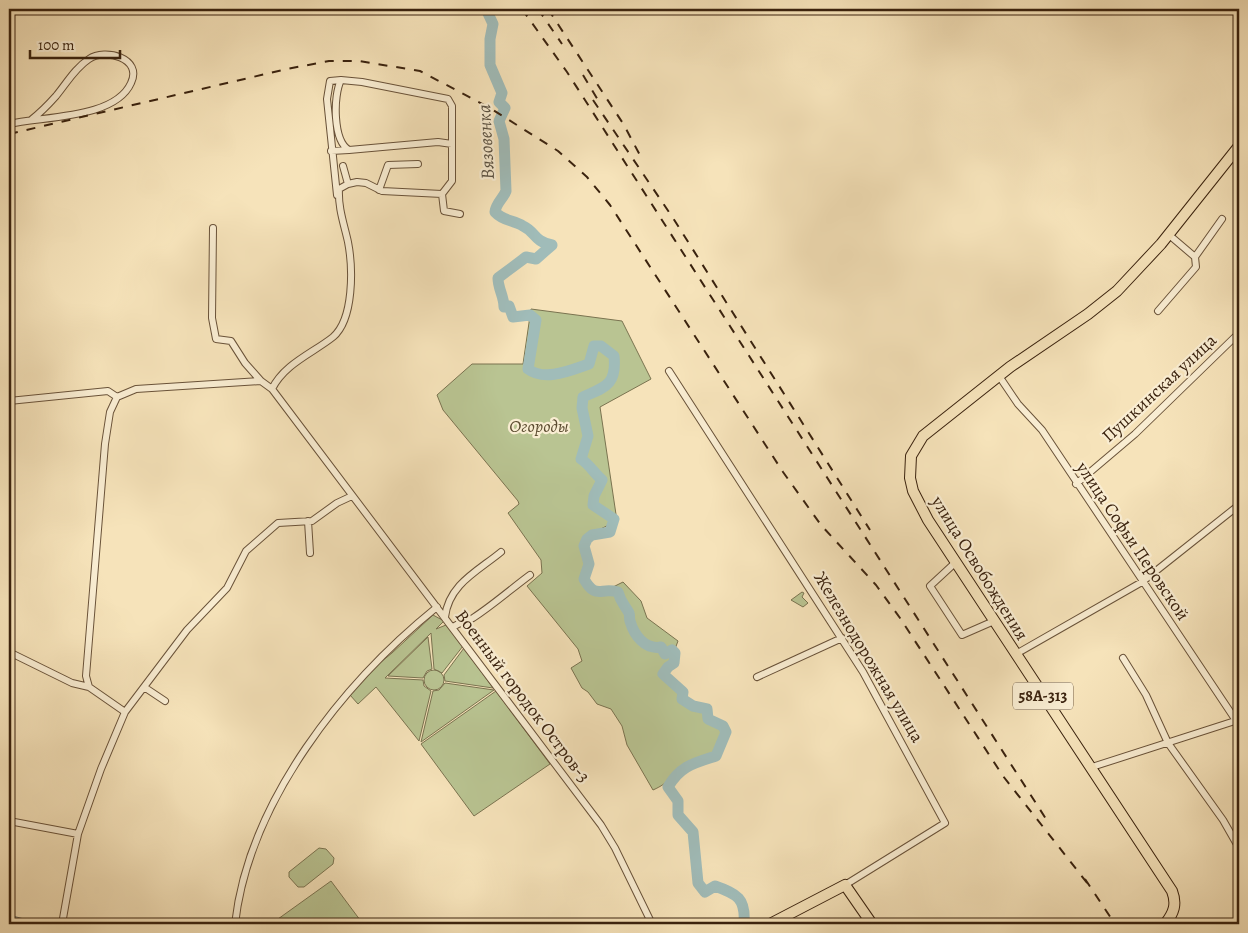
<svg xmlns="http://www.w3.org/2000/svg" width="1248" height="933" font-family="Alegreya,serif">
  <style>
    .green { fill: #b9c492; stroke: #7a7350 }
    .water { fill: #a0bcb9; stroke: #777e75 }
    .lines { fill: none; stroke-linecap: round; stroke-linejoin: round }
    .river { stroke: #a0bcb9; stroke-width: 11 }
    .street-casing { stroke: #695239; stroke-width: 8 }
    .primary-casing { stroke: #3a220e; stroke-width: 12 }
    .street { stroke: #f9edd2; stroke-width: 6 }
    .primary { stroke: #f6e3ba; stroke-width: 10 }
    .rail { stroke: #3a220e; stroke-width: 2; stroke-dasharray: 9 9; stroke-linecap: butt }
    .labels { text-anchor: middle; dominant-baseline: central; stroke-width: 4.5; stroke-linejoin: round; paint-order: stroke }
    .shield { fill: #f9edd2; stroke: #735f49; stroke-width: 1 }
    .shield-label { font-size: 16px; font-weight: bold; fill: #3a220e }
    .street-label { font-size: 18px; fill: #3a220e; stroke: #f9edd2 }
    .park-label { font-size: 18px; font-style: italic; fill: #5a4a2f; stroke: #f9edd2 }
    .water-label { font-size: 19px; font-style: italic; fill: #595041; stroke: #f9edd2 }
  </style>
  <rect width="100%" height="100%" fill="#f6e3ba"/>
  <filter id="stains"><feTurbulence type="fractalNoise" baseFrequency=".004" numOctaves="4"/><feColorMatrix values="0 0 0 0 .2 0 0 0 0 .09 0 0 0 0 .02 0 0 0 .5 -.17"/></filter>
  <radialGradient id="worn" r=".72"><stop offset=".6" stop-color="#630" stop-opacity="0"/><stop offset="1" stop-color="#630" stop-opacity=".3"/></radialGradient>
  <path class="green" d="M531,309L622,321L651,379L600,407L617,521L586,536L581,545L586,563L581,582L590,593L597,595L623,582L641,601L647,618L678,641L672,657L659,675L678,693L680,702L704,712L706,720L721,729L724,733C709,768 702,750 680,768C667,778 671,782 653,790L627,745L622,726L611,709L597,704L588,692L582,688L571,668L582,661L578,649L527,586L542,573L541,560L508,513L519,504L518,501L443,410L437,395L472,364H523Z
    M802,592L804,593L802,597L808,603L803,607L791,600Z
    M433,615L444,621L436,629L446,625L463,646L442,673L434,669L431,633L385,678L423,680L424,686L431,691L419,741L376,687L358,704L350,695L365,675L392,653Z
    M428,637L432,669L427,671L423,678L388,676Z
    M464,648L493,688L445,681L444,675Z
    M424 680a10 10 0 1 1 20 0a10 10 0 1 1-20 0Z
    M445,683L494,690L421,742L433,691L439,690Z
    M496,691L550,764L474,816L421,744Z
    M319,848L326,849L334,858L333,864L304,887H298L289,877V872Z
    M331,881L363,924H271Z"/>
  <path class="water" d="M9,915L24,919L26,924H9Z"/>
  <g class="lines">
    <path class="river" d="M486,9L493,24L490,39V65L502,93L499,102L505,108L499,121L504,139L506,191C503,199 496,203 495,212C503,221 513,220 523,226C536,232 533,241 552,245L536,259L526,257L498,278C498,289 504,296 504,307L509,306L513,317L530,315L536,320L528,369C545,382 571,370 589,364L594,346H601L614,356C617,385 605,387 583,397L582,408L588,436L581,459C590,465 594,473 602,480L594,496L593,505L614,519L610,532L592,535L587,539L584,546L589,564L584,579C596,600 600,587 618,592C621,603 624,604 629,613C630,616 629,617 630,621C634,635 645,650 661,647L665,654L672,650L675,653L674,663L668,667L663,674L683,692L682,699L693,706L707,709L708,719L723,726L726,732L716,756C694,763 680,766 668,787L678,801V815L693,832L698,883L705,892L715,886C737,894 746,898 744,924"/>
    <defs>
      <path id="street" d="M9,124C43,116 115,119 131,83C143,58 105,48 89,59C75,68 66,84 56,96C48,105 40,113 31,120
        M331,151L349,150
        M343,166L348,184
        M379,190L388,165L418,164
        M442,194L444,211L460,214
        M337,195L327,99L330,81L341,80
        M213,228L212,318L216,339L231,341L245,363L261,381
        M1195,257L1222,219
        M1158,311L1196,267L1195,257L1168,234
        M669,371L863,672L945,823L845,885
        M999,376L1018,404L1042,430L1239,725
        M272,389C284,364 313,353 333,337C354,319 353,268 348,242C344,224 338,208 339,189L348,184L357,182L366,183L382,191L442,194L452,181V106L448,99L362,82L341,80C333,96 333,141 349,150L438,142L452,144
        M9,401L108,391L117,397
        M1076,484L1135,434L1239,333
        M308,521L310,553
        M956,562L930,586L962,635L994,621
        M445,617C449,584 478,571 501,552
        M453,627C460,622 466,622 473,618C493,605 511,589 530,575
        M9,652L72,683L89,687L125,712
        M1016,654L1142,582L1239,505
        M1123,658L1146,695L1168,743L1223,820L1239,848
        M757,677L842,638
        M89,687L86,676L105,444L110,412L117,397L136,389L261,381L272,389L601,825L615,848L652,924
        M144,687L165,701
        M1092,767L1238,720
        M9,821L78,834L101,769L125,712L187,630L227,588L246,551L278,523L312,521L337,503L352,496
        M62,924L78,834
        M235,924C249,801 343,683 437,607"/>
      <path id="primary" d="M770,924L845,885L872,924
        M1165,924C1174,913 1177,904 1172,891L928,520L913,491L910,478L911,456L923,436L1010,367L1088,314L1117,291L1161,244L1239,146"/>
    </defs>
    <use href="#street" class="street-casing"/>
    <use href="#primary" class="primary-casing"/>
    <use href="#street" class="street"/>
    <use href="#primary" class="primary"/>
    <path class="rail" d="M522,9L567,72L1048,822
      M538,9L562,44
      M548,9L624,125L643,161
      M583,75L601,105
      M593,100L673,218L870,530
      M9,134L287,69L329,61H359L420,71L490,108L558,151L587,177L610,205L783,472L821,525L876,585L900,618L1003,776L1088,884
      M1085,879L1115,924"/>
  </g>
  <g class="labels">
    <rect class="shield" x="1013" y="682.5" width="60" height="27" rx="4"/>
    <g class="shield-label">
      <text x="1043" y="696">58А-313</text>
    </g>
    <g class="street-label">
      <text transform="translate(1159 388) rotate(-43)">Пушкинская улица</text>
      <text transform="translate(1133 541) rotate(56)">улица Софьи Перовской</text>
      <text transform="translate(980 568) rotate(58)">улица Освобождения</text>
      <text transform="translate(869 657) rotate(59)">Железнодорожная улица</text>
      <text transform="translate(523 696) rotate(53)">Военный городок Остров-3</text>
    </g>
    <g class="park-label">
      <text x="539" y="426">Огороды</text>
    </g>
    <g class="water-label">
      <text transform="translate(486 142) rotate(-93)">Вязовенка</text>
    </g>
  </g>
  <rect width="1248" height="933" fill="none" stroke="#f6e3ba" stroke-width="30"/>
  <rect x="10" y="10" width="1228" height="913" fill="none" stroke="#3a220e" stroke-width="2.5"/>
  <rect x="15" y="15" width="1218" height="903" fill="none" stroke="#3a220e"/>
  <path d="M30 50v8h90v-8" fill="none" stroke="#3a220e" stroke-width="2.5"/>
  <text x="38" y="50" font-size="15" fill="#3a220e" stroke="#f9edd2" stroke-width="4" paint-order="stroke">100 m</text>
  <rect width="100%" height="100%" filter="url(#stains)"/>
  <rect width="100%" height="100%" fill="url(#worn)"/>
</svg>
